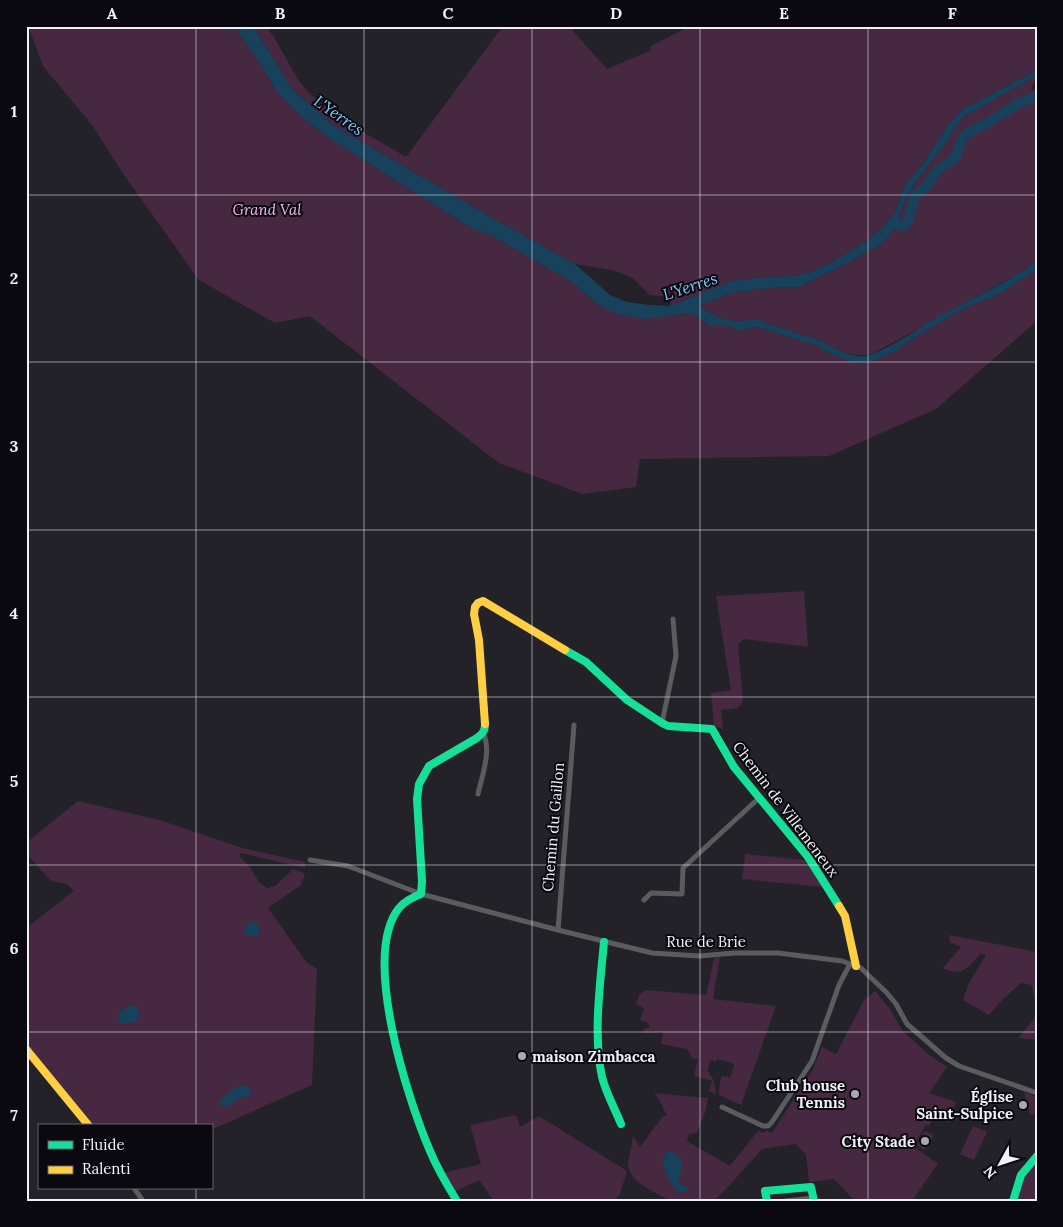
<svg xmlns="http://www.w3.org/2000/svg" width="1063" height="1227" font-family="Lora,serif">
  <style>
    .green { fill: #462841 }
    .water { fill: #18415c }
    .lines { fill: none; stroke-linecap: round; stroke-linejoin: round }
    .river { stroke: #18415c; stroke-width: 10 }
    .street { stroke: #5b5c5f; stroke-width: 5 }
    .fast { stroke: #16e098; stroke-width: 8 }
    .slow { stroke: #ffcf43; stroke-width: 8 }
    .grid { fill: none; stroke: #f0f0f9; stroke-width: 1; stroke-opacity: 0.55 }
    .poi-dot { fill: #a8a8b0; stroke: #0a090f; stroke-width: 2 }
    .labels { text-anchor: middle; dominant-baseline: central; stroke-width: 4; stroke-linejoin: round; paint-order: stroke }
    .park-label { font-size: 15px; font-style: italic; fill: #fab9ed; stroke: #0a090f }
    .street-label { font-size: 15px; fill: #f0f0f9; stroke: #0a090f }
    .poi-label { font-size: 15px; font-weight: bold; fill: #f0f0f9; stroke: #0a090f; text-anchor: end }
    .water-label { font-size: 16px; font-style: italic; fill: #82c8f9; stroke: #0a090f }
    .neatline { fill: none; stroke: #f0f0f9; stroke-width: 2 }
    .grid-label { font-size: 16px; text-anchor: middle; font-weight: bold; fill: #f0f0f9 }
  </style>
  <rect width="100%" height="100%" fill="#232229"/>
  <path class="green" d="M28,26H234L263,68L277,92L299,115L330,139L471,228L492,236L573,283L601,307L645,319L691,313L709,325H728L737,331L757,327L817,346L829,353L853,363L871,362L894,352L917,336L960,311L1003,292L1037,270V321L936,409L829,456L640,459L636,487L582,494L499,463L310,316L275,323L199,280L122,172L92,125L43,66Z
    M253,26H266C280,44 288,64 300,82C320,111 375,138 406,157L503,26H578L572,30L607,69L650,51L651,46L690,26H1037V70L963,109L950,122L922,165L906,183L895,212L885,225L865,242L828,264L808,273L791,276L764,277L732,281L670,306L671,297L650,295L634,279L616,271L575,264L491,217L333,125L292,89Z
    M1037,76L1031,89L1037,91V261L1023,271L874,353C857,359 836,351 822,341L766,323C754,315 749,322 736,321C722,319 710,314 699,306L731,293L770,288L799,287L848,263L883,243L896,227L905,200L918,179L947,142L951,134L963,117Z
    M804,591L808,647L745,639L738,644L743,701L738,708L721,710L723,729L714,726L711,693L731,690L716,596Z
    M78,801L160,820L242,848L305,862V868L241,853L240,856L251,869L259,882L267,888L275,886L293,869L305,874L301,885L268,908L307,963L317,969L312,1085L211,1130V1126H92L26,1044V928L74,891L67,884L51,881L26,853V843Z
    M745,854L805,860L823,887L742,879Z
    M949,935L1037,952V1003L1034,998L1032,985L1021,983L1003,999L989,1015L963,1000L969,983L986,955L981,953C968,967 963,978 943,968L961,947L950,942Z
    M720,957L713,999L776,1006L741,1105L719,1095L720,1081L722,1076L730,1078L734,1065L732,1063L717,1059L716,1062L710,1060L708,1071L714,1081L716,1094L709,1091L712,1081L694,1076L698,1059H693L687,1049L661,1044L663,1032L643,1033L644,1029L650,1027L647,1022L640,1020L644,1009L636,1003L639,995L646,990L706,995L714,958Z
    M875,991L890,1009L902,1030L928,1054L947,1067L929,1093L956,1102L948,1122L933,1117L929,1126L926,1125L913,1146L938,1164L912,1201H855L834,1179L809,1182L806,1155L796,1144L762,1149L727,1188L714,1201H668L669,1200C655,1192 628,1182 628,1164C629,1155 632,1145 633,1136L640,1147L663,1116H667L659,1099L654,1093L708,1098L706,1110L697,1133L689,1134L687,1141L730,1166L757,1132L760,1131L764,1133L766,1130L772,1133L813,1069L822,1047L836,1054L864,1000Z
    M1037,1015V1040L1018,1038Z
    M1024,1092L1037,1097V1113L1030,1115L1029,1111L1031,1109H1029Z
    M516,1115L520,1127L539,1116L627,1171L620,1194L614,1201H531L527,1199L526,1201H494L479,1180L454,1192L443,1173L481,1164L470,1125Z
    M973,1126L987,1132L974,1160L960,1154Z
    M926,1131L932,1134L933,1137L924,1150L917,1145L924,1132Z
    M1037,1160V1201H1017L1022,1181Z"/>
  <path class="water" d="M234,26H253L292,89L333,125L491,217L575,264L610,295L627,302L650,305L670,306L732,281L764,277L791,276L808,273L828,264L865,242L885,225L895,212L906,183L922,165L950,122L963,109L1037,70V76L963,117L951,134L947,142L918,179L905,200L896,227L883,243L848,263L799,287L770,288L731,293L699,306C710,314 722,319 736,321C749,322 754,315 766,323L822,341C832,348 852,358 865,356C884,353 918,328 936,318C970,299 1006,284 1037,261V270L1003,292L960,311L917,336L894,352L871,362L853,363L829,353L817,346L757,327L737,331L728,325H709L691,313L645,319L618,314L601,307L573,283L492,236L471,228L330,139L299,115L277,92L263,68Z
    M256,922L259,928V935L249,936L244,931C245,924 250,923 256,922Z
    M130,1005L137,1007L140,1016L135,1022L120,1024L118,1013Z
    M240,1085L247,1086L252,1090L251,1094L249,1096L236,1099L230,1107L220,1105L219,1102C225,1095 232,1091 240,1085Z
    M667,1152H672L682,1159L681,1166L682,1172L678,1178L681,1185L688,1187L689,1190L679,1193C670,1181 656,1166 667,1152Z"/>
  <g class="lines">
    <path class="river" d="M893,223L902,226L908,222L915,195L924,189L938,170L956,157L962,139L967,133L987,123L1019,103L1037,96"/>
    <path class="street" d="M662,723L676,656L673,619
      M478,794C482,776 492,750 483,733
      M310,860L348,866L421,894L558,930L652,953L699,956L735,953H778L842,961L861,968L867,974L887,993L896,1004L907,1024L946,1058L959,1066L1037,1093
      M644,900L651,893L682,894L683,868L759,798
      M558,930L574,725
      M722,1107L763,1126H768L772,1122L812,1061L839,985L850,964
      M134,1188L143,1201
      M785,1201L813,1198"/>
    <path class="fast" d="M565,650L586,662L627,700L662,723L668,726L712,729L734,767L808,857L839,906
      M604,942C600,985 593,1035 602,1077C606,1093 615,1109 621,1124
      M457,1201C447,1185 437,1168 430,1151C408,1100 361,956 399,908C405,901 413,897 421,894L422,881L417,799L419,784L429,766L477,738C483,733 485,731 485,724
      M767,1201L765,1191L811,1187L814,1201
      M1013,1201L1021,1175L1037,1156"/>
    <path class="slow" d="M485,724L479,640L474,614L475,607L478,603L483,601L565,650
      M839,906L845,916L856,966
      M26,1049L89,1126"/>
  </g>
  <path class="grid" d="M196,26V1126M364,26V1201M532,26V1201M700,26V1201M868,26V1201M26,195H1037M26,362H1037M26,530H1037M26,697H1037M26,865H1037M26,1032H1037M196,1188V1201"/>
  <g class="poi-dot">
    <circle cx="522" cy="1056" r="5"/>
    <circle cx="855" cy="1094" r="5"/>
    <circle cx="1023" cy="1105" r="5"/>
    <circle cx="925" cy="1141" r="5"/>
  </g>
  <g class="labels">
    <g class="park-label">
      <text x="267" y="209">Grand Val</text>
    </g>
    <g class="street-label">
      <text transform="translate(786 809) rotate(53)">Chemin de Villemeneux</text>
      <text transform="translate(553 827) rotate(-85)">Chemin du Gaillon</text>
      <text x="706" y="941">Rue de Brie</text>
    </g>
    <g class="poi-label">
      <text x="532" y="1056" text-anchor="start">maison Zimbacca</text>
      <text x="845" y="1085">Club house<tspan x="845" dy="17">Tennis</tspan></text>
      <text x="1013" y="1096">Église<tspan x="1013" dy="17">Saint-Sulpice</tspan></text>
      <text x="915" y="1141">City Stade</text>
    </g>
    <g class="water-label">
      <text transform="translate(339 115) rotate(35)">L'Yerres</text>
      <text transform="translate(690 286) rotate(-18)">L'Yerres</text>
    </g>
  </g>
  <rect width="1063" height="1227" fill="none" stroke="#0a090f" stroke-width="55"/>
  <rect x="38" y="1124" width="175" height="65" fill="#0a090f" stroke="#66656d"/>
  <rect x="48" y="1141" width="25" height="8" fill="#16e098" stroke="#66656d"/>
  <text x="82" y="1150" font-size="15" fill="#f0f0f9">Fluide</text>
  <rect x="48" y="1166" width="25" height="8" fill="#ffcf43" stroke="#66656d"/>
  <text x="82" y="1174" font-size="15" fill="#f0f0f9">Ralenti</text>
  <g transform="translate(1000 1164) rotate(230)" stroke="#0a090f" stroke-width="4" paint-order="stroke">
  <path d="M0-4L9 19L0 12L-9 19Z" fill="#f0f0f9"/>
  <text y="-8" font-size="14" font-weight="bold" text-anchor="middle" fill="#f0f0f9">N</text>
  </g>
  <rect x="28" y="28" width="1008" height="1172" class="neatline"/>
  <g class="grid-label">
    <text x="112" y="19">A</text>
    <text x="280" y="19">B</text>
    <text x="448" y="19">C</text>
    <text x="616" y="19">D</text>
    <text x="784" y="19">E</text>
    <text x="952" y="19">F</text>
    <text x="14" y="117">1</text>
    <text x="14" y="284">2</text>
    <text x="14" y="452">3</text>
    <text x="14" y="619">4</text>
    <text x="14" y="787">5</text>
    <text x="14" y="954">6</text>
    <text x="14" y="1121">7</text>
  </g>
</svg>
